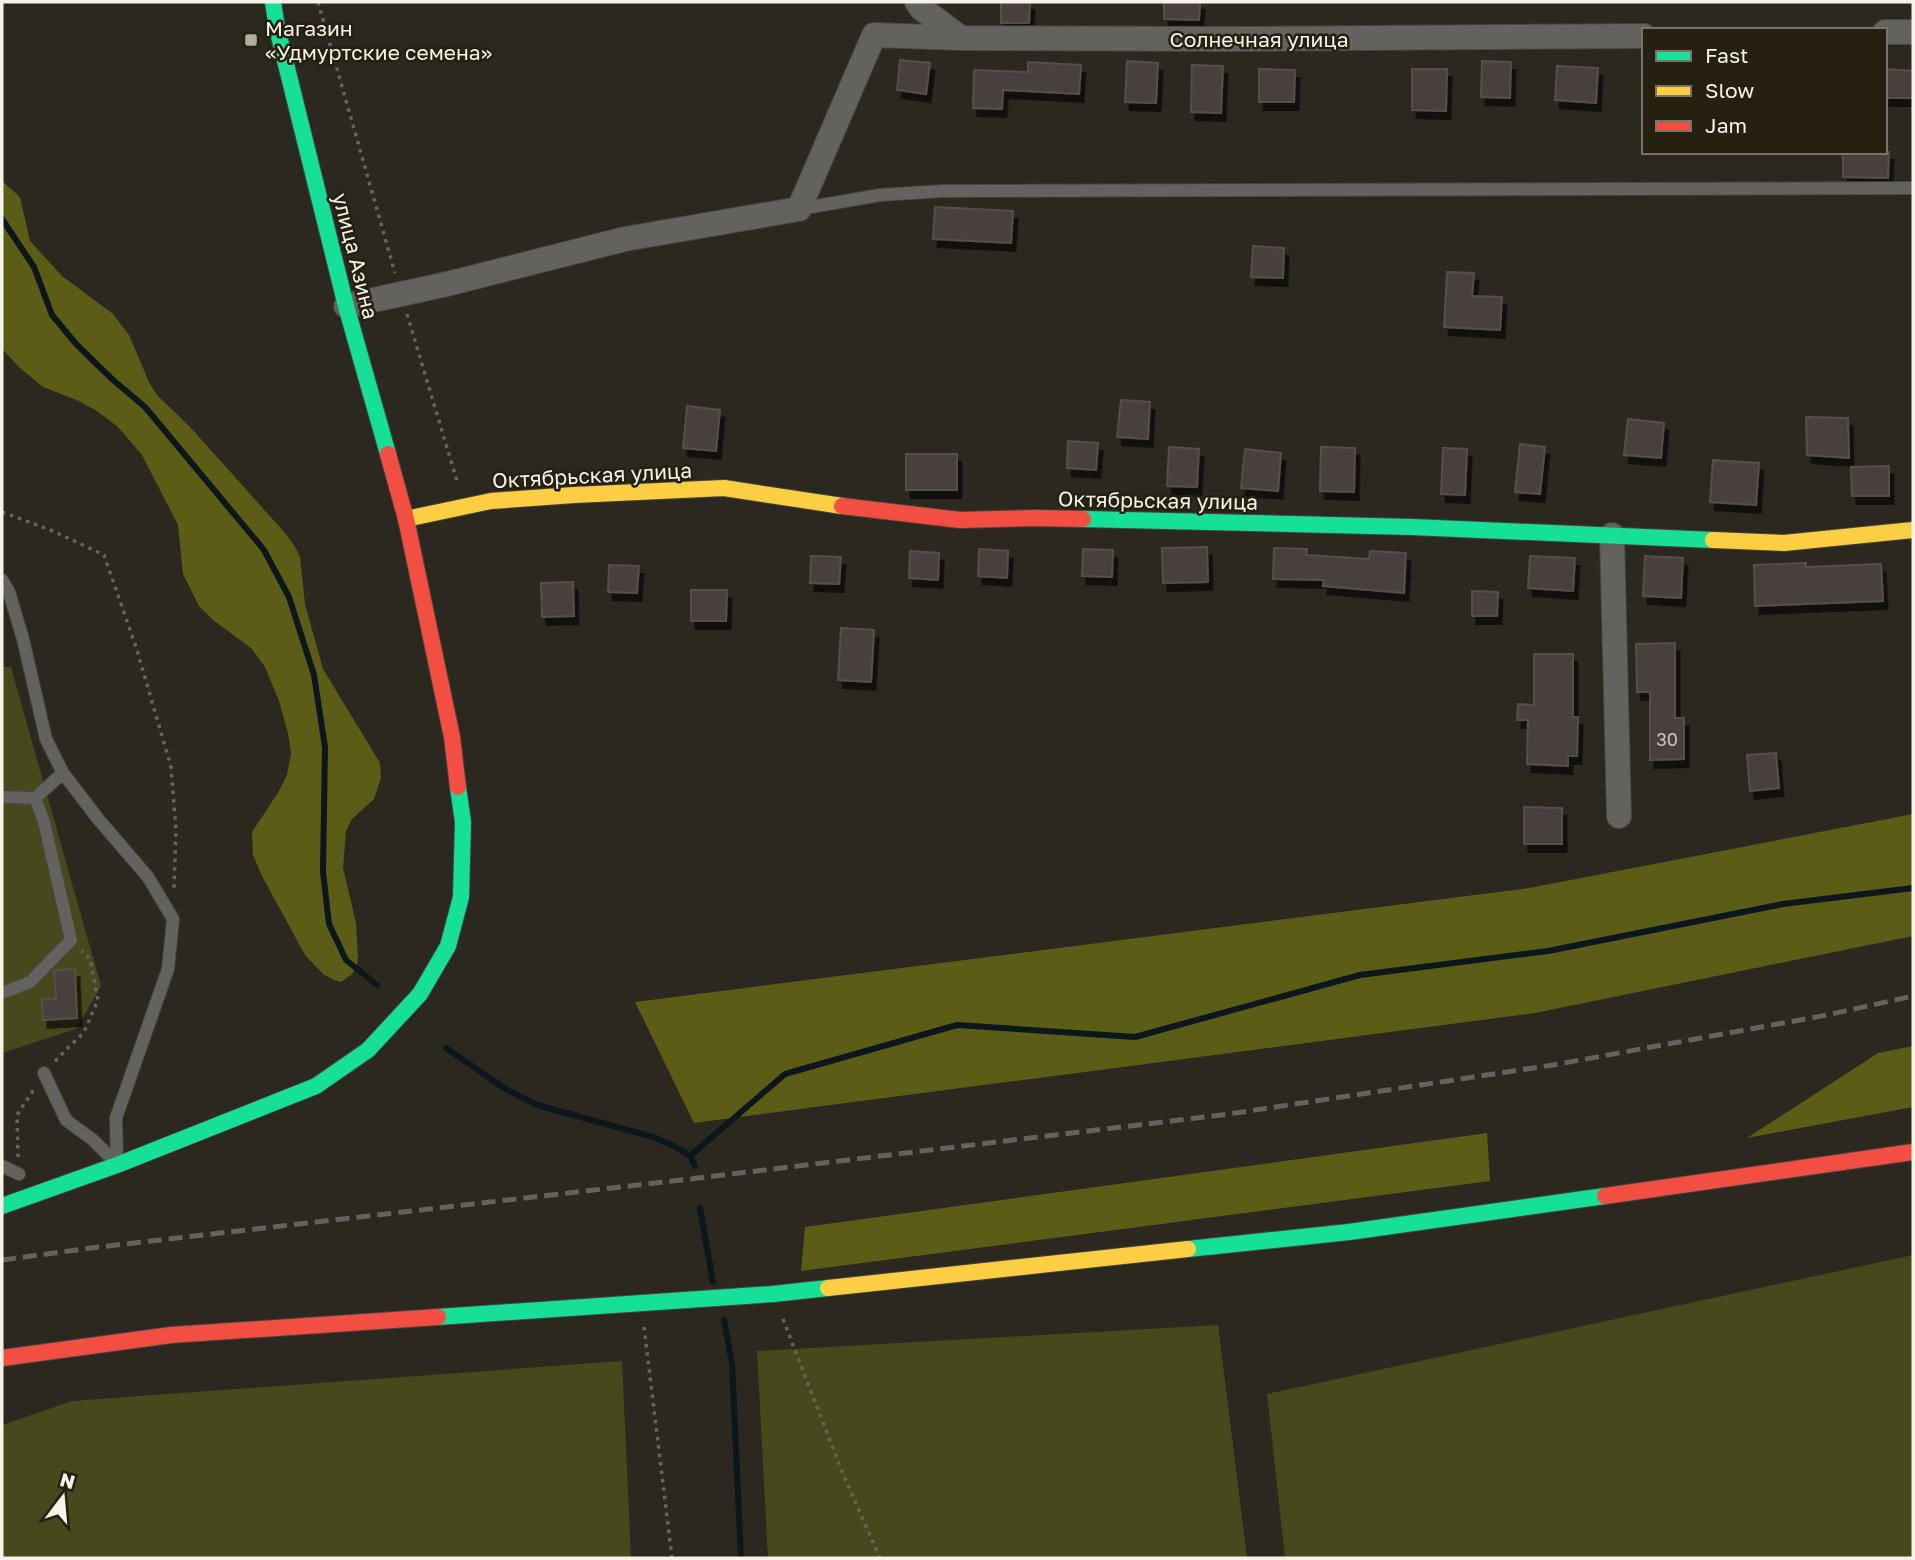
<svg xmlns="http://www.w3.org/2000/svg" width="1915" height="1560" font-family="'Golos Text',sans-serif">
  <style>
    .green { fill: #47481c }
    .forest { fill: #5b5d16 }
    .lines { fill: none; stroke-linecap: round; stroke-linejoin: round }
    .stream { stroke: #0b171a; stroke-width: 6 }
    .building { fill: #47413d; stroke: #55504a; stroke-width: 2; filter: url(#shadow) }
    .lane-casing { stroke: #47443c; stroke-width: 14 }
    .street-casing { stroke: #47443c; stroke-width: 26 }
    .fast-casing { stroke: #47443c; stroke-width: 18 }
    .slow-casing { stroke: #47443c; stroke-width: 18 }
    .jam-casing { stroke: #47443c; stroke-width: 18 }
    .path { stroke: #666460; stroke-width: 3.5; stroke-dasharray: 3.5 5; stroke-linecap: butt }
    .lane { stroke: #63625f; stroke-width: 12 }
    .street { stroke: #63625f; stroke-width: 24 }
    .fast { stroke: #16e098; stroke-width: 16 }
    .slow { stroke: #ffcf43; stroke-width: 16 }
    .jam { stroke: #f24e42; stroke-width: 16 }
    .rail { stroke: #63625c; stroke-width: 5; stroke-dasharray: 14 7; stroke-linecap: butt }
    .poi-dot { fill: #afaca2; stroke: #262011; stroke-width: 2.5 }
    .labels { text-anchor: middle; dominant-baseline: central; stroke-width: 5; stroke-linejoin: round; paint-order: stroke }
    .number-label { font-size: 18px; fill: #cac6bd }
    .poi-label { font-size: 21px; fill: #f6f3e8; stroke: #262011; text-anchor: start }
    .street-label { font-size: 21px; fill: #f6f3e8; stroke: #262011 }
  </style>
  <defs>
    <filter id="shadow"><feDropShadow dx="4.5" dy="8" stdDeviation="0" flood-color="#0009"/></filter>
  </defs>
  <rect width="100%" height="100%" fill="#2b281f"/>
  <path class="green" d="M2,667H11L101,986L76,1029L2,1053Z
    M1913,1255V1558H1285L1267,1394Z
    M1218,1325L1247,1558H768L757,1351Z
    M622,1361L631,1558H2V1425L72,1401Z"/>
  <path class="forest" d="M2,181L20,197L30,241L62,276L113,314L129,335L149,382L157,395L191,428L285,533L294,545L300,557L305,604L323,669L380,763L381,778L374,799L352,819L346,831L343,868L356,923L358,958L356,968L352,974L341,982L334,980L323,974L305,955L262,876L253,855L252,832L279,791L287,775L291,753L288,733L279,701L265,667L251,648L213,620L199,606L183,574L178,525L142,455L118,427L97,411L79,401L43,387L20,368L2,349Z
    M1913,814V936L1535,1013L694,1123L635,1002L1529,888Z
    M1913,1046V1107L1747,1138L1878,1053Z
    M1487,1133L1490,1181L801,1271L805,1227Z"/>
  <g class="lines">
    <path class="stream" d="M2,219L34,267L52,315L77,345L112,379L145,407L264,550L289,597L314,675L325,747L323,872L329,924L346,960L377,985
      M446,1048L504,1088L537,1105L653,1137L676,1147L690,1156L695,1166
      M690,1156L785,1074L957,1025L1135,1037L1360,975L1548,951L1783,904L1913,888
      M700,1208L713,1282
      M724,1320L732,1363L741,1558"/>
  </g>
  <path class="building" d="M1001,2H1030L1029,23H1001Z
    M1164,2H1200L1199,20L1164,19Z
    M900,60L930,63L926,94L897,90Z
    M1127,61L1158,63L1156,103L1125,102Z
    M1482,61L1511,62L1510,98L1481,97Z
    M1028,62L1081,65L1079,94L1003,90L1002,109L973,108L974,70L1028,72Z
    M1192,65L1223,66L1221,113L1191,112Z
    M1557,66L1598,68L1596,103L1555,100Z
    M1259,69L1295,70L1294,102H1259Z
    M1412,69H1447L1446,111L1412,110Z
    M1885,69L1913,71V98H1885Z
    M1843,152H1889L1888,178L1843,177Z
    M935,207L1013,211L1011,243L933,239Z
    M1253,246L1284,248L1283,278L1251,277Z
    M1447,272L1474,273L1472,296L1502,297L1500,330L1444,327Z
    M1121,400L1150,402L1148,439L1117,437Z
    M687,406L720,410L716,451L683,448Z
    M1806,417L1848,418L1849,458L1807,455Z
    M1628,419L1664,423L1661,458L1624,455Z
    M1068,441L1098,443L1096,470L1067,468Z
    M1520,444L1545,447L1540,494L1515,492Z
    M1169,447L1199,449L1197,487L1167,486Z
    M1321,447L1355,448L1354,492L1320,491Z
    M1443,448L1467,449L1465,495L1441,494Z
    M1245,449L1281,453L1278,491L1241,488Z
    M906,454H957V490H906Z
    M1713,460L1759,463L1756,505L1710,502Z
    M1889,466V496H1852L1851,467Z
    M1207,547L1208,582L1163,583L1162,548Z
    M1274,548L1307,549L1306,555L1369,559L1370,551L1406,553L1404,593L1323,586L1324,580L1273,579Z
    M979,549L1008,551L1007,578L978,576Z
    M1083,549L1113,550L1112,577L1082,576Z
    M910,551L939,553L938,580L909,578Z
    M811,556L841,557L839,584L810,583Z
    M1530,556L1575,558L1573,591L1528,588Z
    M1645,556L1683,558L1681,598L1643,596Z
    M1806,563V567L1881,564L1883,601L1755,606L1754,565Z
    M609,565L639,566L637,593L608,592Z
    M573,582L574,616L542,617L541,583Z
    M691,590H727L726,621H691Z
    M1472,591L1498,592L1497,616H1472Z
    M841,628L874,630L871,682L838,680Z
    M1675,643V718H1684V759L1650,760V692H1637L1636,644Z
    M1534,654H1573V717H1578L1577,756H1568V766L1527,764L1528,720H1517L1518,704L1534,705Z
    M1776,753L1779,788L1750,791L1747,755Z
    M1524,807L1562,808V844H1524Z
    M75,969L77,1018L43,1020L42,999H56L54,970Z"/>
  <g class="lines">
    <defs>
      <path id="lane" d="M799,209L880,195L943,191L1913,188
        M2,580L9,592L23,639L46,739L63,773L99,820L148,877L173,919L168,969L116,1118L117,1161
        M2,797L35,798L44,822L71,940L30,982L2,993
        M35,798L63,773
        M44,1073L66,1120L93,1140L115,1162
        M2,1166L19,1174"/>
      <path id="street" d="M917,2L921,8L961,38
        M1885,32H1913
        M346,306L447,284L625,239L799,209L874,35L961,38L1226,39L1644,36
        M1612,535L1619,816"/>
      <path id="fast" d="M273,2L277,28L346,306L388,454
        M1083,519L1412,527L1713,540
        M2,1206L117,1165L316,1086L368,1050L420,994L448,946L461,897L463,822L458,787
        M1188,1249L1349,1232L1605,1196
        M438,1317L773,1294L828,1288"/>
      <path id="slow" d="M406,519L491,501L574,495L724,488L842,506
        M1713,540L1784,543L1913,530
        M828,1288L1188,1249"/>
      <path id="jam" d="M388,454L406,519L452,737L458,787
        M842,506L960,520L1035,518L1083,519
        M1605,1196L1913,1152
        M2,1358L171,1335L438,1317"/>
    </defs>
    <use href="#lane" class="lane-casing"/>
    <use href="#street" class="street-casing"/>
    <use href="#fast" class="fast-casing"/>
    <use href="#slow" class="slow-casing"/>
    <use href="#jam" class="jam-casing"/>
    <path class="path" d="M318,2L395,273
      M407,314L457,481
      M2,512L53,531L104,555L137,650L171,767L176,830L174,889
      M55,1061L84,1032L98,1000L90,959L82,951
      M18,1157L17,1115L34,1089
      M783,1319L843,1474L880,1558
      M644,1327L672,1558"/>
    <use href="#lane" class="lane"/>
    <use href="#street" class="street"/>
    <use href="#fast" class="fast"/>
    <use href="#slow" class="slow"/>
    <use href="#jam" class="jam"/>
    <path class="rail" d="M2,1260L99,1247L690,1179L1229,1114L1553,1065L1827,1015L1913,996"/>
  </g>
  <rect class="poi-dot" x="244" y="33" width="14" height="14" rx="3.5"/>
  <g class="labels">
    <g class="number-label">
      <text x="1667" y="739">30</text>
    </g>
    <g class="poi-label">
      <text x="265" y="28">Магазин<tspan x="265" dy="24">«Удмуртские семена»</tspan></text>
    </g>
    <g class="street-label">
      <text x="1259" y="39">Солнечная улица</text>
      <text transform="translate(356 256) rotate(76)">улица Азина</text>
      <text transform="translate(592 475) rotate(-3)">Октябрьская улица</text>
      <text transform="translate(1158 500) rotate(1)">Октябрьская улица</text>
    </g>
  </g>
  <rect width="1915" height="1560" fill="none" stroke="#f6f3e8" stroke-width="7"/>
  <rect x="1642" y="28" width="245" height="126" fill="#262011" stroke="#797467" stroke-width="2"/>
  <rect x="1656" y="51" width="35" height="10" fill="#16e098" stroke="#797467" stroke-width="2"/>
  <text x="1705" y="63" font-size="21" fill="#f6f3e8">Fast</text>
  <rect x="1656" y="86" width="35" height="10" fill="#ffcf43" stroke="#797467" stroke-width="2"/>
  <text x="1705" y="98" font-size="21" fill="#f6f3e8">Slow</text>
  <rect x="1656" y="121" width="35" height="10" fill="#f24e42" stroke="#797467" stroke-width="2"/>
  <text x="1705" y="133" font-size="21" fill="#f6f3e8">Jam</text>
  <g transform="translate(63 1497) rotate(16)" stroke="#262011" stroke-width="5" paint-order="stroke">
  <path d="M0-5L12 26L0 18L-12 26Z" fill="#f6f3e8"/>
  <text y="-10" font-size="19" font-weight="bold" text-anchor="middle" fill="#f6f3e8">N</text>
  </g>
</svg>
